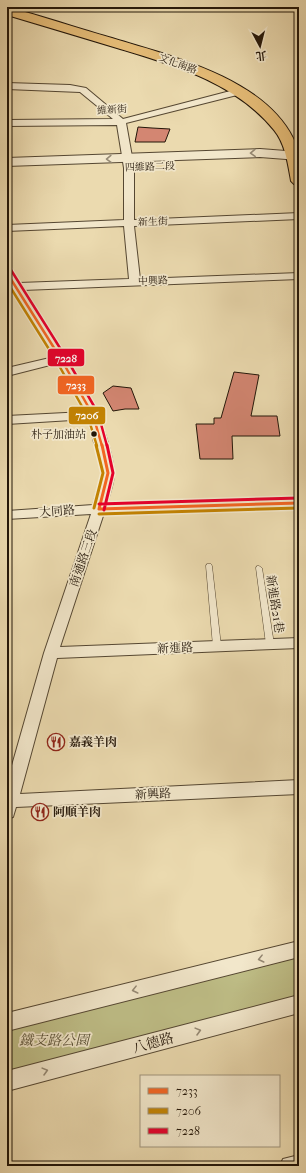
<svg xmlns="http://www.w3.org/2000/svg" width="306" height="1173" font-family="'IM FELL French Canon','Noto Serif TC',serif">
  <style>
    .green { fill: #bebd86; stroke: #706a48 }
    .building { fill: #d38672; stroke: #231609 }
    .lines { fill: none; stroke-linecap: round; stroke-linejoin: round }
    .service-casing { stroke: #554732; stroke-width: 1 }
    .minor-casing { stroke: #554732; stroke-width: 2 }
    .tertiary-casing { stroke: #554732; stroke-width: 2 }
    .primary-casing { stroke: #231609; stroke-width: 2 }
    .service { fill: #f2e7cb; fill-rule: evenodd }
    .minor { fill: #f2e7cb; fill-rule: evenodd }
    .tertiary { fill: #f2e7cb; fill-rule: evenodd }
    .primary { fill: #e6bd78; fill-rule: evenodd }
    .bus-1-far1-casing { stroke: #f2e7cb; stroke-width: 5 }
    .bus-1-casing { stroke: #f2e7cb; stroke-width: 6 }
    .bus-2-far1-casing { stroke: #f2e7cb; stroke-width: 5 }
    .bus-2-casing { stroke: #f2e7cb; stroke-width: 6 }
    .bus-3-far1-casing { stroke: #f2e7cb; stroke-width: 5 }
    .bus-3-casing { stroke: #f2e7cb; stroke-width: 6 }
    .bus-1-far1 { stroke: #f26522; stroke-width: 2.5 }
    .bus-1 { stroke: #f26522; stroke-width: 3 }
    .bus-2-far1 { stroke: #c28202; stroke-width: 2.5 }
    .bus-2 { stroke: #c28202; stroke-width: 3 }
    .bus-3-far1 { stroke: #e4002b; stroke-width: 2.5 }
    .bus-3 { stroke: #e4002b; stroke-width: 3 }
    .oneway { stroke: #958974 }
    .bus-dot { fill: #231609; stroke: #f2e7cb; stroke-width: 1.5 }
    .labels { text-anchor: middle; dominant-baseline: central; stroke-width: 3.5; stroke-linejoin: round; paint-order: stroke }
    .far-street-label { font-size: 10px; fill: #231609; stroke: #f2e7cb }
    .bus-label { font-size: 11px; fill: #231609; stroke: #f2e7cb; text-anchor: end }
    .street-label { font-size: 12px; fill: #231609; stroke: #f2e7cb }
    .poi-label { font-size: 12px; font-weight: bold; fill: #231609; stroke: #f2e7cb; text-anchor: start }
    .near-park-label { font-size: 14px; font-style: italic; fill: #595035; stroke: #f2e7cb }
    .near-street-label { font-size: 14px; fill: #231609; stroke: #f2e7cb }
    .line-badge { stroke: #f2e7cb; stroke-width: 1.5 }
    .badge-label { font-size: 11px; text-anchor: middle; font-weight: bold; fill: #fff }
  </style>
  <rect width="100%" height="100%" fill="#ebdaaf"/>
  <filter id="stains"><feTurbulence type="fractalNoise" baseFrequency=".005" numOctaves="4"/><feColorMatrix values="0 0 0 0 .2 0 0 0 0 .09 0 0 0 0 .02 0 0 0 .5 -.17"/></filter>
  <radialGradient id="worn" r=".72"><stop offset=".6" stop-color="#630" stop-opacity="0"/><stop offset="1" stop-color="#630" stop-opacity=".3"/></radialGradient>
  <path class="green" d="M299,957V999L7,1075V1030Z"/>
  <path class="building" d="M138,127L152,128L170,129L165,142H135Z
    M234,372L259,375L251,416H277L280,436H232L233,459H200L196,424H214V418H221Z
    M113,386L131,388L139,409H125L113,411L103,393Z"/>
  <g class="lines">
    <defs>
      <path id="service" d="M207,564H211L212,566L221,646L220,648H214L213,646L206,566Z
        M257,566H259L262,568L274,644L273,646H267L266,644L256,568Z"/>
      <path id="minor" d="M7,83L70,85L86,88L123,119L238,89L241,90L242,92L241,94L126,123L134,168V220L299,213V219L134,226L140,279L299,273V279L23,290C56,342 107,409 114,472C115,481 109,495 107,504L299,499V507L104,513L60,647L299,638V648L57,658L20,794L299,780V794L16,807L13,817L7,819V783L44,653L91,514L7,519V511L93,505L102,473L88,419L7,424V416L85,412L58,363L7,376V368L54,357L12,290L7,289V285L9,284L7,282V270L11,271L19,283L129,279L124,226L7,231V225L124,220V168L117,125L7,126V120L113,119L80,92L7,89Z
        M299,941V957L7,1031V1013Z
        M299,995V1013L7,1091V1071Z
        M299,1155V1166H280L283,1159Z"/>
      <path id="tertiary" d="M260,149L299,152V160L260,157L7,166V158Z"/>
      <path id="primary" d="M7,7C42,16 77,28 112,38C171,56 263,78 293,138C301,153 299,169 299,186L294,184L291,181C288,164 285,143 274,130C235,82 173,65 117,48C81,37 44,26 7,15Z"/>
    </defs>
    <use href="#service" class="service-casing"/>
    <use href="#minor" class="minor-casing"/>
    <use href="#tertiary" class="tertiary-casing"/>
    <use href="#primary" class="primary-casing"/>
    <use href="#service" class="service"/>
    <use href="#minor" class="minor"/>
    <use href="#tertiary" class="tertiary"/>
    <use href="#primary" class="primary"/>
    <defs>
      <path id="bus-1-far1" d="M7,273L61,359L93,415L102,446"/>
      <path id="bus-1" d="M99,509L108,473L102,445
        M99,509L299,503"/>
      <path id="bus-2-far1" d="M7,282L57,362L88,417L97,446"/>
      <path id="bus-2" d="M94,508L103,473L96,445
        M99,514L299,508"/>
      <path id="bus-3-far1" d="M11,270L65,356L98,413L107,446"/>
      <path id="bus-3" d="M99,504L299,498
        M104,510L113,473L107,445"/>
    </defs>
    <use href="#bus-1-far1" class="bus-1-far1-casing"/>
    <use href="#bus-1" class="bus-1-casing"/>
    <use href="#bus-2-far1" class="bus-2-far1-casing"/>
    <use href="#bus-2" class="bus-2-casing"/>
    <use href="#bus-3-far1" class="bus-3-far1-casing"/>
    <use href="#bus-3" class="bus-3-casing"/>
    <use href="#bus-1-far1" class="bus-1-far1"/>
    <use href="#bus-1" class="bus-1"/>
    <use href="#bus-2-far1" class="bus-2-far1"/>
    <use href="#bus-2" class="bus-2"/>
    <use href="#bus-3-far1" class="bus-3-far1"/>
    <use href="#bus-3" class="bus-3"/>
  </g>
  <defs><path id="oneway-chevron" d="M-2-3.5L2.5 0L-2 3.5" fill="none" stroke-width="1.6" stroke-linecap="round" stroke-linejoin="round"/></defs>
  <g class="oneway">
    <use href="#oneway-chevron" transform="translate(253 153) rotate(178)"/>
    <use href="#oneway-chevron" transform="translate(109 159) rotate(178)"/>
    <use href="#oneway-chevron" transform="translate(261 959) rotate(166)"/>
    <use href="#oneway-chevron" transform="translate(135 990) rotate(166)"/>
    <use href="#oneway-chevron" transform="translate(198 1031) rotate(-15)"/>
    <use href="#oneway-chevron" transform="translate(45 1071) rotate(-15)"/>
  </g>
  <defs>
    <symbol id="restaurant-ring" viewBox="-11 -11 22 22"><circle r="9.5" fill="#f2e7cb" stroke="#8f2418" stroke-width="1.5"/><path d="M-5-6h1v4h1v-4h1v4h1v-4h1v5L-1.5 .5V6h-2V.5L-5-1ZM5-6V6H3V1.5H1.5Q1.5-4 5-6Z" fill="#8f2418"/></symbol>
  </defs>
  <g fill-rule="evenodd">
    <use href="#restaurant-ring" x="46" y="732" width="20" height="20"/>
    <use href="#restaurant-ring" x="30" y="802" width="20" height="20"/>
  </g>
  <circle class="bus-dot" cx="94" cy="434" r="3.5"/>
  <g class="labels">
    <g class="far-street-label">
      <text transform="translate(178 64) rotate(20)">文化南路</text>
      <text transform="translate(112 110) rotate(-4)">維新街</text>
      <text transform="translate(150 167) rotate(-2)">四維路二段</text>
      <text transform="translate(153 222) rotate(-2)">新生街</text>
      <text transform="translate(153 281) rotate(-2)">中興路</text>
    </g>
    <g class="bus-label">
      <text x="86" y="434">朴子加油站</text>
    </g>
    <g class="street-label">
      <text transform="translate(57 511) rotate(-4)">大同路</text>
      <text transform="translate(83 558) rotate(-71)">南通路三段</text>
      <text transform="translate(275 604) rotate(81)">新進路21巷</text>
      <text transform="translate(175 648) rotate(-2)">新進路</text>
      <text transform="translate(153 794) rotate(-3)">新興路</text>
    </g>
    <g class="poi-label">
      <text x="69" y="742">嘉義羊肉</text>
      <text x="53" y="812">阿順羊肉</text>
    </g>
    <g class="near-park-label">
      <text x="54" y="1040">鐵支路公園</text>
    </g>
    <g class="near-street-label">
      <text transform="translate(153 1043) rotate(-15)">八德路</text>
    </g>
  </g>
  <g class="line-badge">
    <rect x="47" y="348" width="38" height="19" rx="4" fill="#e4002b"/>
    <rect x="57" y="375" width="38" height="20" rx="4" fill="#f26522"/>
    <rect x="68" y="406" width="38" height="19" rx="4" fill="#c28202"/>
  </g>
  <g class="badge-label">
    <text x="66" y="362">7228</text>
    <text x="76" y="389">7233</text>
    <text x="87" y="419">7206</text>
  </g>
  <rect width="306" height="1173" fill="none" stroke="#ebdaaf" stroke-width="24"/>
  <rect x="8" y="8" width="290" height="1157" fill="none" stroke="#231609" stroke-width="2"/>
  <rect x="12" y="12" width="282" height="1149" fill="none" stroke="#231609"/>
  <rect x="140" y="1075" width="140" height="72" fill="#f2e7cb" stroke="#9f937d"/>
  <rect x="148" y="1088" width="20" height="6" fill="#f26522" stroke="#9f937d"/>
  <text x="176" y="1095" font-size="12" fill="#231609">7233</text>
  <rect x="148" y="1108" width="20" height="6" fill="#c28202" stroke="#9f937d"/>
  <text x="176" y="1115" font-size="12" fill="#231609">7206</text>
  <rect x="148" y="1128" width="20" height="6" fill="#e4002b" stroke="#9f937d"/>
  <text x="176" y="1135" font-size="12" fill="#231609">7228</text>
  <g transform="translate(260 46) rotate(173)" stroke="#f2e7cb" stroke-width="3" paint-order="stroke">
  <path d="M0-3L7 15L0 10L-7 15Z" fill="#231609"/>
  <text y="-6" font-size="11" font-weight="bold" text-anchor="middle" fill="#231609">北</text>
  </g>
  <rect width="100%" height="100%" filter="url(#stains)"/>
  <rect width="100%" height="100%" fill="url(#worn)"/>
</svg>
